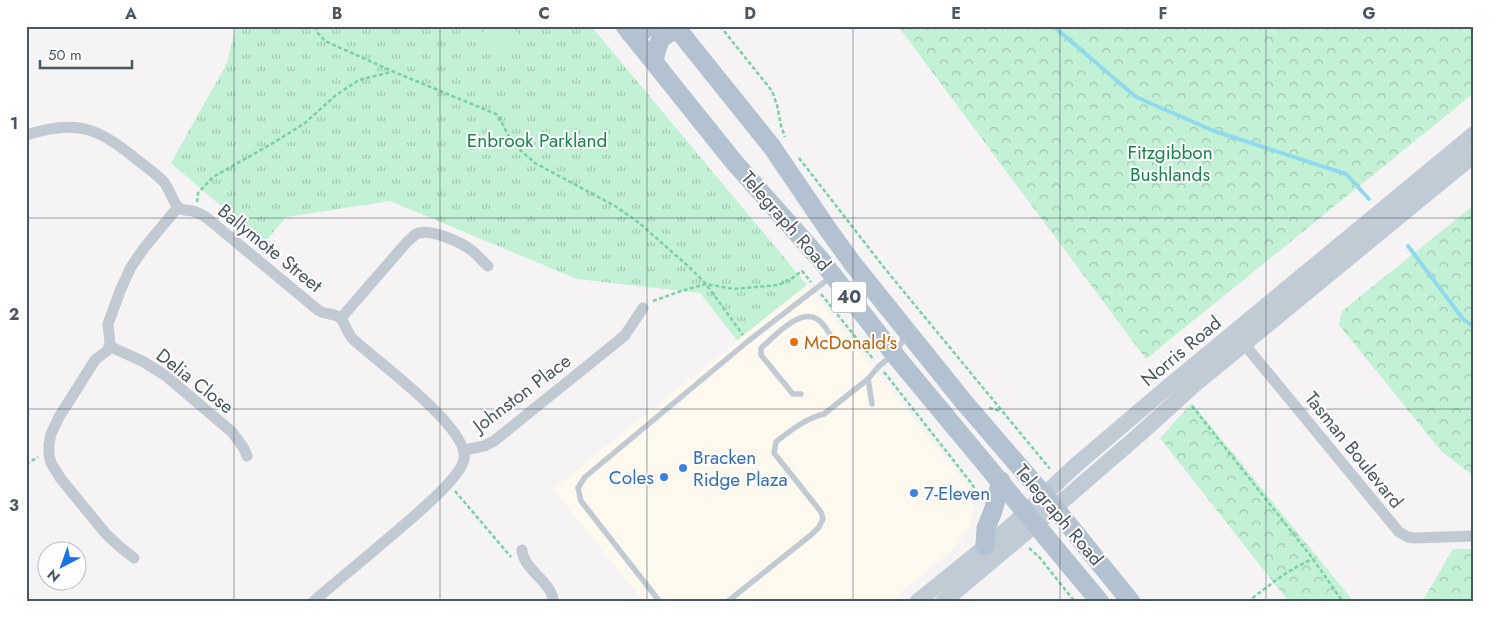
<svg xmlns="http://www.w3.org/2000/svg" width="1500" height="628" font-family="Jost,sans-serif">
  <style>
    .commercial { fill: #fdf9ef }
    .forest { fill: url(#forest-crowns) }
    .park { fill: url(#park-tufts) }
    .pitch { fill: #c3f1d5 }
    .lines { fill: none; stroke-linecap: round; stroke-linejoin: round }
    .stream { stroke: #90daee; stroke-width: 4 }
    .path { stroke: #7ad0a6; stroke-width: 2.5; stroke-dasharray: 4 2.5; stroke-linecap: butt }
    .service { stroke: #c1cad2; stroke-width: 5.5 }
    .minor { stroke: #c1cad2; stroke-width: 11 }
    .secondary { stroke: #c1cbd6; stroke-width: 16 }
    .primary { stroke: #b3c2d1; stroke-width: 19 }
    .grid { fill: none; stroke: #4a5661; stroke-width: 1; stroke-opacity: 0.55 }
    .food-dot { fill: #e8710a; stroke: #fff; stroke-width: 2 }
    .shop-dot { fill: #3f7fe0; stroke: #fff; stroke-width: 2 }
    .labels { text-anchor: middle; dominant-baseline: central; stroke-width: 4; stroke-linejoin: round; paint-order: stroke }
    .shield { fill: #fff; stroke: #808990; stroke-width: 1 }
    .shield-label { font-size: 18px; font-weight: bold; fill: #4a5661 }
    .park-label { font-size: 19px; fill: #17864f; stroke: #fff }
    .street-label { font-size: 19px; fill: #4a5661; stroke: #fff }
    .food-label { font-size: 19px; fill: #c56008; stroke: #fff; text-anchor: start }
    .shop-label { font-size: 19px; fill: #366cbe; stroke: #fff; text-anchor: start }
    .neatline { fill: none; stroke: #4a5661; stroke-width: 2 }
    .grid-label { font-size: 16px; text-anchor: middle; font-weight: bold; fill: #4a5661 }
  </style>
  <defs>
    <pattern id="forest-crowns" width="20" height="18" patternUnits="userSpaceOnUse" patternTransform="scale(1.25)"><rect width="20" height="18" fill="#c3f1d5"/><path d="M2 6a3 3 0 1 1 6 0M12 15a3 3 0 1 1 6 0" fill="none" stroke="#a0c6b0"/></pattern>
    <pattern id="park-tufts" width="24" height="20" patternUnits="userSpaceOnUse" patternTransform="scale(1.25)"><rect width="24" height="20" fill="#c3f1d5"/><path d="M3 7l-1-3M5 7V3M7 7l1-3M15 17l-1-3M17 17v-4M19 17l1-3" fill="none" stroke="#a0c6b0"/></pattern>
  </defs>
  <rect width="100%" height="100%" fill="#f5f3f3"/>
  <path class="commercial" d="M807,285L966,484L971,496L974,509L969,526L961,539L953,549L890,602H644L553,489Z"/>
  <path class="forest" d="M898,26H1474V93L1146,359Z
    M1474,205V476L1442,452L1339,325L1342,311Z
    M1192,403L1354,602H1289L1160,438Z
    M1453,549H1474V602H1422Z"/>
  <path class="park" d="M236,26H591L807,285L737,340L700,293L577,279L390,201L286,217L264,243L171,163L227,63Z"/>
  <path class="pitch" d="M489,26H512L521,37L501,54L482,33Z"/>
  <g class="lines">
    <path class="stream" d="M1053,26L1136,97L1214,131L1346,174L1369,199
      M1408,246L1463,319L1474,327"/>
    <path class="path" d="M316,26L317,32L325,41L392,71L498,115L508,135L519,149L535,163L615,206L638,222L688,266L706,284L743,335
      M720,26L772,91L777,105L781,126L785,137
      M799,158L886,270L1050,469
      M197,202L198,193L213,177L273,143L305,123L336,95L359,80L391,72
      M821,294L874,360
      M653,301L681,291L706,284L734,289L778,285L791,279L802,271L811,282
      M884,372L972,484L980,499
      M1192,406L1310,555L1343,602
      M989,408L1001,411
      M26,464L38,457
      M455,491L511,557
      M1029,548L1040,558L1075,602
      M1247,602C1269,586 1288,569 1313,559"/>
    <path class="service" d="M868,379L872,404
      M801,394H793L761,355V348C774,337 799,308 817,319C823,322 828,332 832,337
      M660,602L581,501L578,488L585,477L747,342L831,277
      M727,602L811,535L819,527L823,519L821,512L774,453L776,442C790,431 806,418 824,414L868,379L879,366L894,354L901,344L904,335"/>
    <path class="minor" d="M26,135C75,119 98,127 136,159C145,166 155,173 163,181C170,189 173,203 179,208C183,211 189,210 193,211C199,213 203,215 207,218L318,310C325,315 333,313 339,317C345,321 346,332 353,339C376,361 470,428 464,459C461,481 390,536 371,553C352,569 332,585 313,602
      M341,318L407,242C411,239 414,234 419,233C431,229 461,242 471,250C477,254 482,261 488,266
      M1240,339L1399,532L1408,537L1414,538L1474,536
      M109,346L144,362L166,376L232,432L243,447L247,456
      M464,450L484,446L494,441L618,341L625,335L643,308
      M522,550C523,570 554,583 553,602
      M134,558L120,547L106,534L61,479L51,463L49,455V444L51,434L59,417L95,360L108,350L110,343L108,324L120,291L131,267L144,248L178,207"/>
    <path class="secondary" d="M917,602L1011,526L1076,465L1170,385L1474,134
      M943,602L1036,524L1140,434L1194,385L1474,155"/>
    <path class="primary" d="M625,26L734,162L821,260L894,354L1100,602
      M675,26L772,147L829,231L853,264L963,401L1055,508L1131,602
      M630,33L643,31L649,26
      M654,62C658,43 658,36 678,30
      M985,546L986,528L993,511L1001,481"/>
  </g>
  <path class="grid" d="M234,26V602M440,26V602M647,26V602M853,26V602M1060,26V602M1266,26V602M26,218H1474M26,409H1474"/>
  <circle class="food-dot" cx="794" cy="342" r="5"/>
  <g class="shop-dot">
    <circle cx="683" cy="468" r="5"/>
    <circle cx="664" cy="477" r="5"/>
    <circle cx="914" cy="493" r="5"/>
  </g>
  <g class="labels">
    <rect class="shield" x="831.5" y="281.5" width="35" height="31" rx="4"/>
    <g class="shield-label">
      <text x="849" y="297">40</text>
    </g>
    <g class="park-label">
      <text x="537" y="140">Enbrook Parkland</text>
      <text x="1170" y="152">Fitzgibbon<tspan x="1170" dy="22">Bushlands</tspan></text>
    </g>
    <g class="street-label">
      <text transform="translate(786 221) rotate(49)">Telegraph Road</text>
      <text transform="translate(270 248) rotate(39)">Ballymote Street</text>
      <text transform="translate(1181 351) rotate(-40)">Norris Road</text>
      <text transform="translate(195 381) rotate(38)">Delia Close</text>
      <text transform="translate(522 393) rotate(-37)">Johnston Place</text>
      <text transform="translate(1354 450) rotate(51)">Tasman Boulevard</text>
      <text transform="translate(1059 515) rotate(50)">Telegraph Road</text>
    </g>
    <g class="food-label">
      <text x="804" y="342">McDonald's</text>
    </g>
    <g class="shop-label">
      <text x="693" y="457">Bracken<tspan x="693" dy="22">Ridge Plaza</tspan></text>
      <text x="654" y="477" text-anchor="end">Coles</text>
      <text x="924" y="493">7-Eleven</text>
    </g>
  </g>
  <rect width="1500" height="628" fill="none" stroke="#ffffff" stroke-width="55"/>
  <g transform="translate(62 566) rotate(221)"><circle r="24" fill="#ffffff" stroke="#b7bbc0"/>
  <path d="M0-4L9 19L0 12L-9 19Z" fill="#1a73e8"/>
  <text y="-8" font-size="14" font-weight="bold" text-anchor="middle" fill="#4a5661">N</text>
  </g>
  <path d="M40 60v8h92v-8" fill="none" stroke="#4a5661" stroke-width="2.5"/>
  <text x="48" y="60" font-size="15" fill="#4a5661" stroke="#ffffff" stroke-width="4" paint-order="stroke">50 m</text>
  <rect x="28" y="28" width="1444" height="572" class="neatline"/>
  <g class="grid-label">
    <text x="131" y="19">A</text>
    <text x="337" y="19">B</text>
    <text x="544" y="19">C</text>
    <text x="750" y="19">D</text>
    <text x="956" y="19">E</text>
    <text x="1163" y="19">F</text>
    <text x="1369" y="19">G</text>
    <text x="14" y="129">1</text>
    <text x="14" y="320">2</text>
    <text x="14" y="511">3</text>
  </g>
</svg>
